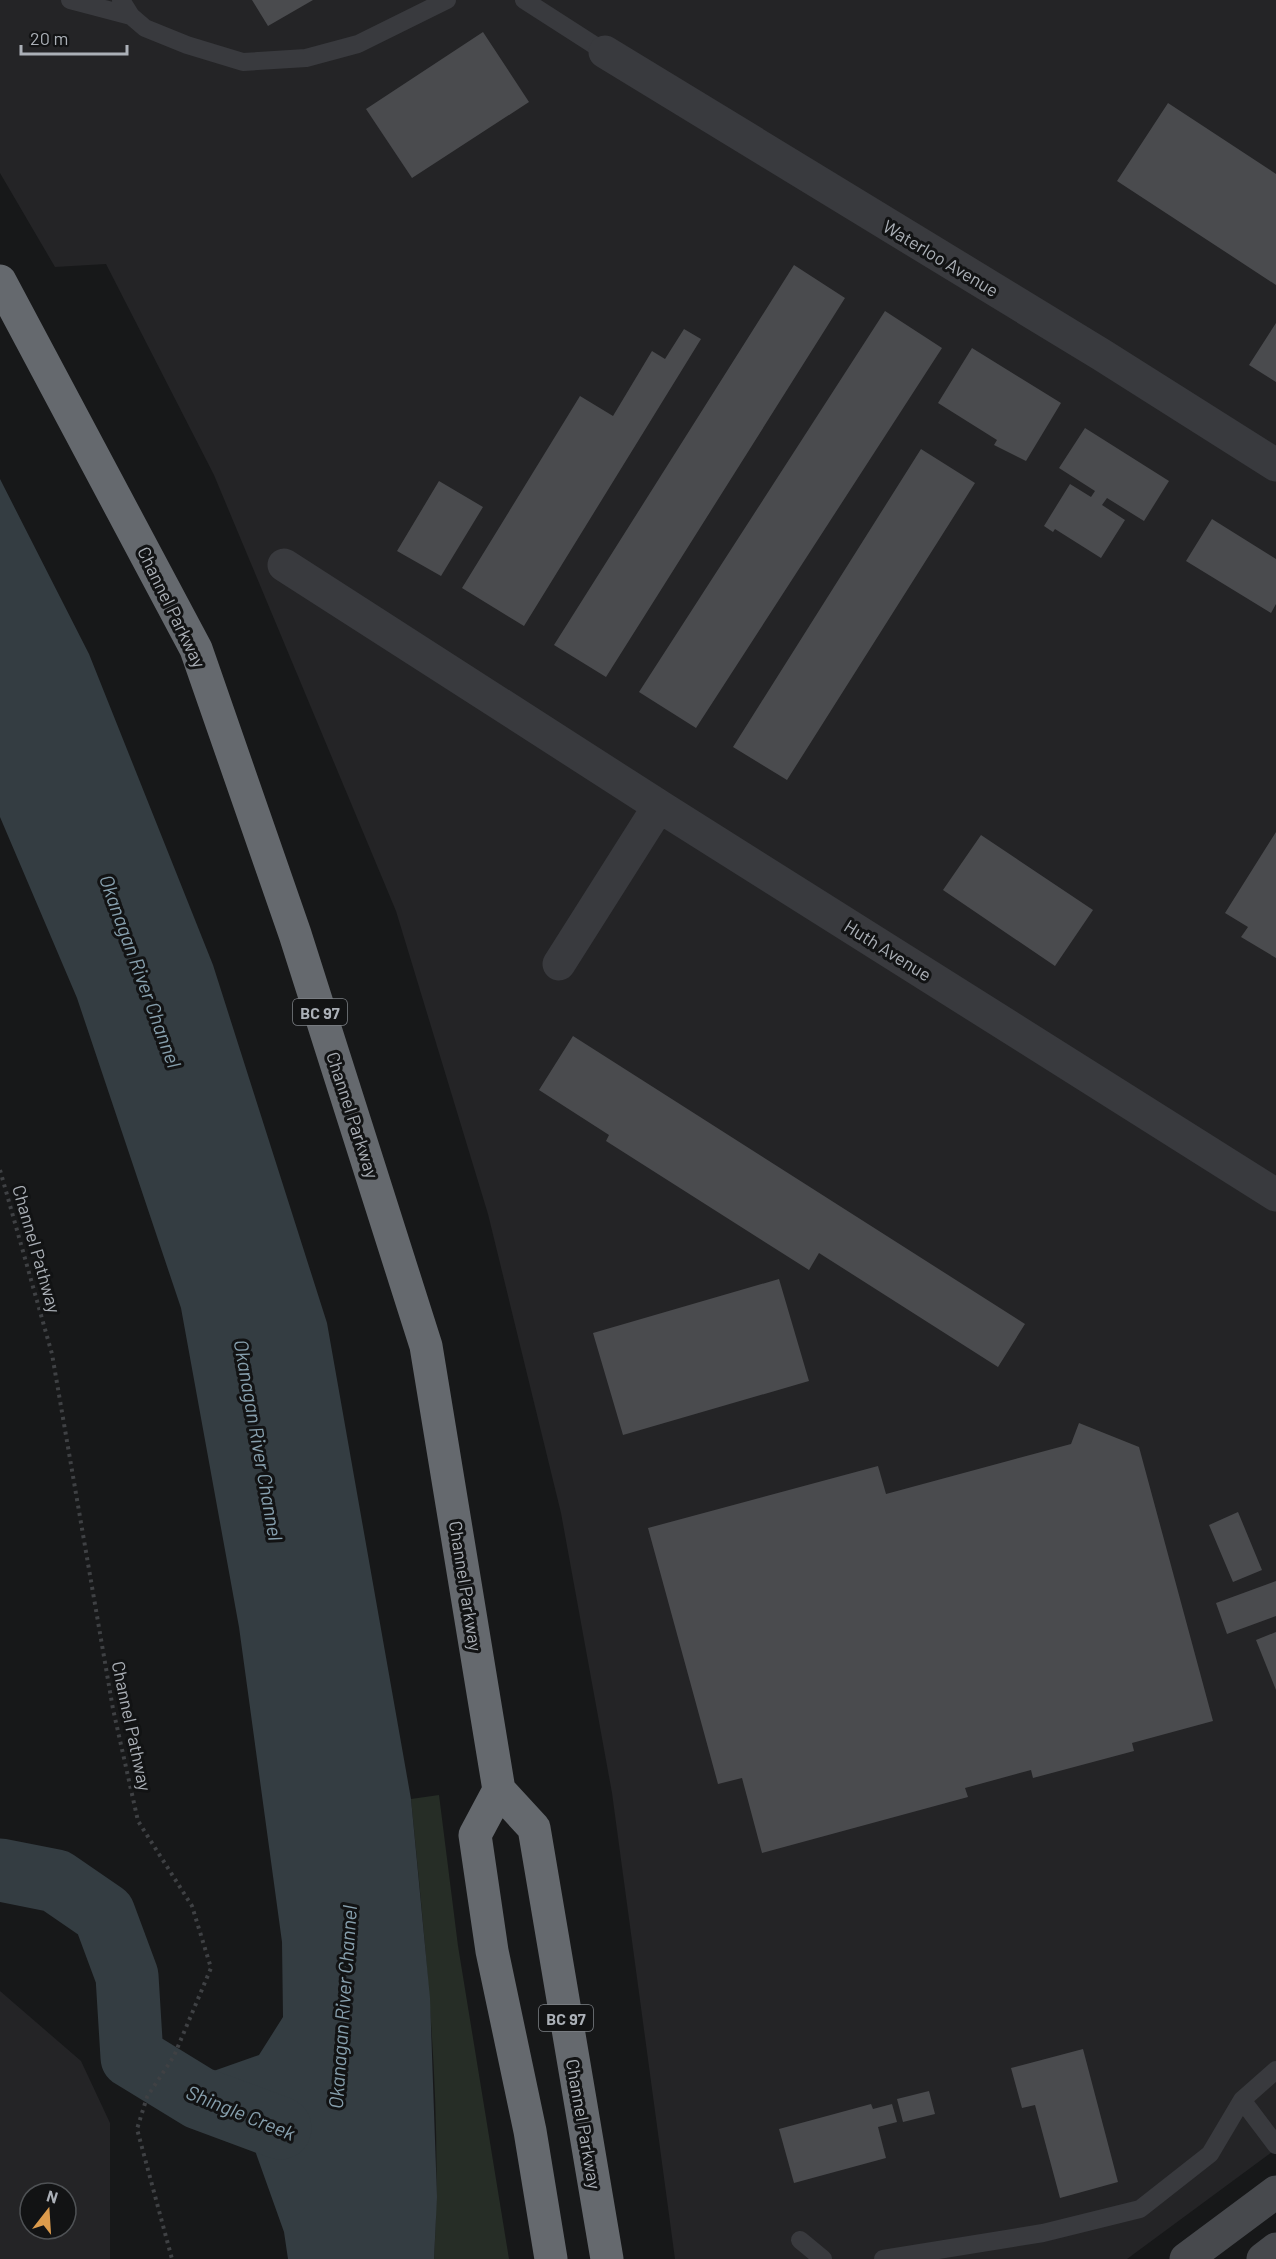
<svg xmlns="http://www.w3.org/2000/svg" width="1276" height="2259" font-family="Barlow,sans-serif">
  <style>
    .built { fill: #242426; fill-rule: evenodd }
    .green { fill: #262d26 }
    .water { fill: #343d42 }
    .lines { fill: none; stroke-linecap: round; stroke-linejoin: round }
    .river { stroke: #343d42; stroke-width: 63 }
    .building { fill: #4a4b4e }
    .path { stroke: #3f4144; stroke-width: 4; stroke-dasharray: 3 4.5; stroke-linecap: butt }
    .lane { stroke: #393a3e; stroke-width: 18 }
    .street { stroke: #393a3e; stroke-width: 33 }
    .secondary { stroke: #47494d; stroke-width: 33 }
    .highway { stroke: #65696e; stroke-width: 33 }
    .labels { text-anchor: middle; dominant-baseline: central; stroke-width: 6; stroke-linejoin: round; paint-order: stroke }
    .shield { fill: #121314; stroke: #7d8186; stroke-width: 1.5 }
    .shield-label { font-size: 16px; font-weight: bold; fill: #abb0b7 }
    .street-label { font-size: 18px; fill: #abb0b7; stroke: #121314 }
    .water-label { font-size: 20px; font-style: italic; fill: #87a0ae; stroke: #121314 }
  </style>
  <rect width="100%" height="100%" fill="#171819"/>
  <path class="built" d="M0,0H1276V2149L1127,2259H675L612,1793L561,1513L488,1214L396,911L214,475L106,264L55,267L0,173Z
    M0,1991L81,2061L110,2123V2259H0ZM30,2193H66V2229H30Z"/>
  <path class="green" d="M439,1795L458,1946L509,2259H434C443,2106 426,1952 411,1799Z"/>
  <path class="water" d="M0,479L89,654L213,965L327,1323L411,1799L430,1998L437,2197L434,2259H288L284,2232L253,2145L190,2124L205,2074L259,2055L283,2017L282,1942L239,1627L181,1308L77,998L0,817Z"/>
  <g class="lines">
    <path class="river" d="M0,1870L56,1881L104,1914L127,1976L132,2057L199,2098L280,2128"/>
  </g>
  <path class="building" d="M252,0H313L268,26Z
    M483,32L529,102L412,178L366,109Z
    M1168,103L1276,174V285L1117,181Z
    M794,265L845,298L606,677L554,645Z
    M885,311L942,348L696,728L639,692Z
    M1276,323V382L1249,365Z
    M684,329L701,339L524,626L462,588L580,396L613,416L652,351L665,359Z
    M972,348L1061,403L1026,461L994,445L997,440L938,403Z
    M1085,428L1169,481L1144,521L1107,498L1102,505L1125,520L1101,558L1055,529L1053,532L1044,526L1070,484L1091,497L1095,491L1059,468Z
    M921,449L975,483L787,780L733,747Z
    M439,481L483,507L441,576L397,551Z
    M1212,519L1276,559V604L1271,613L1186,561Z
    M1276,832V958L1241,937L1248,927L1225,913Z
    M981,835L1093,910L1055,966L943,890Z
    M573,1036L1025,1324L998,1367L819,1253L809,1270L606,1141L609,1135L539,1090Z
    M779,1279L809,1381L623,1435L593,1333Z
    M1079,1423L1139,1447L1213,1721L1132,1743L1134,1751L1033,1778L1031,1770L965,1788L968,1797L762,1853L742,1778L718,1784L648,1528L878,1466L886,1494L1071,1444Z
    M1238,1512L1262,1570L1233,1582L1209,1525Z
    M1276,1581V1616L1227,1634L1216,1603Z
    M1276,1632V1690L1256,1640Z
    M1083,2049L1118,2182L1060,2198L1035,2105L1022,2108L1011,2068Z
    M929,2091L935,2114L903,2122L897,2099Z
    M871,2104L873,2109L892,2104L897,2122L878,2127L886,2158L794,2183L779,2129Z"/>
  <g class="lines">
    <path class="path" d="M0,1170L52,1354L113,1709L138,1821L192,1906L211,1968L174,2056L147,2097L137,2129L172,2259"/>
    <path class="lane" d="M70,0L131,16
      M121,0L131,16L145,28L187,45L243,62L306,58L358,44L447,0
      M524,0L605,52
      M1242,2100L1276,2145
      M800,2240L823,2259
      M883,2259L1043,2233L1140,2209L1210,2154L1242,2100L1276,2070"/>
    <path class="street" d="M605,52L1102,355L1276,465
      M284,565L659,806
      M559,964L659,806L1276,1195"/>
    <path class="secondary" d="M1186,2259L1276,2192
      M1263,2259L1276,2249"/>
    <path class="highway" d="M0,281L196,649L295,934L426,1346L499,1790L534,1828L607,2259
      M499,1790L475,1835L492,1951L530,2131L551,2259"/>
  </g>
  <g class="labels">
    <g class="shield">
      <rect x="293" y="999" width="54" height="26" rx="4.5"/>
      <rect x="539" y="2005" width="54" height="26" rx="4.5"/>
    </g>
    <g class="shield-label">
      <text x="320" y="1012">BC 97</text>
      <text x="566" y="2018">BC 97</text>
    </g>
    <g class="street-label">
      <text transform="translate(941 258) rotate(31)">Waterloo Avenue</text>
      <text transform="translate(172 607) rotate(64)">Channel Parkway</text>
      <text transform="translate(888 950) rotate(32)">Huth Avenue</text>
      <text transform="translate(353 1115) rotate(72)">Channel Parkway</text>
      <text transform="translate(37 1249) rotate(74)">Channel Pathway</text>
      <text transform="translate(466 1586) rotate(81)">Channel Parkway</text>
      <text transform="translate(132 1726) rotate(78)">Channel Pathway</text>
      <text transform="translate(584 2124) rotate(80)">Channel Parkway</text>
    </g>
    <g class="water-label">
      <text transform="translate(141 971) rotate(70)">Okanagan River Channel</text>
      <text transform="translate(259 1440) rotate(80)">Okanagan River Channel</text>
      <text transform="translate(342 2007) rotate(-86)">Okanagan River Channel</text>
      <text transform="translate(241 2112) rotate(22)">Shingle Creek</text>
    </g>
  </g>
  <g transform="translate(48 2211) rotate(17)"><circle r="28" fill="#121314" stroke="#4f5255" stroke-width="1.5"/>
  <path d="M0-4.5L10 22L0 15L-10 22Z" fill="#dc9b4c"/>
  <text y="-9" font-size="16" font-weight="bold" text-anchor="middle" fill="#abb0b7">N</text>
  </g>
  <path d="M21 45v9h106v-9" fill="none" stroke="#abb0b7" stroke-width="3"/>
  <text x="30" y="45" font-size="18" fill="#abb0b7" stroke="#121314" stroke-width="4.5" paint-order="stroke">20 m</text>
</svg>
